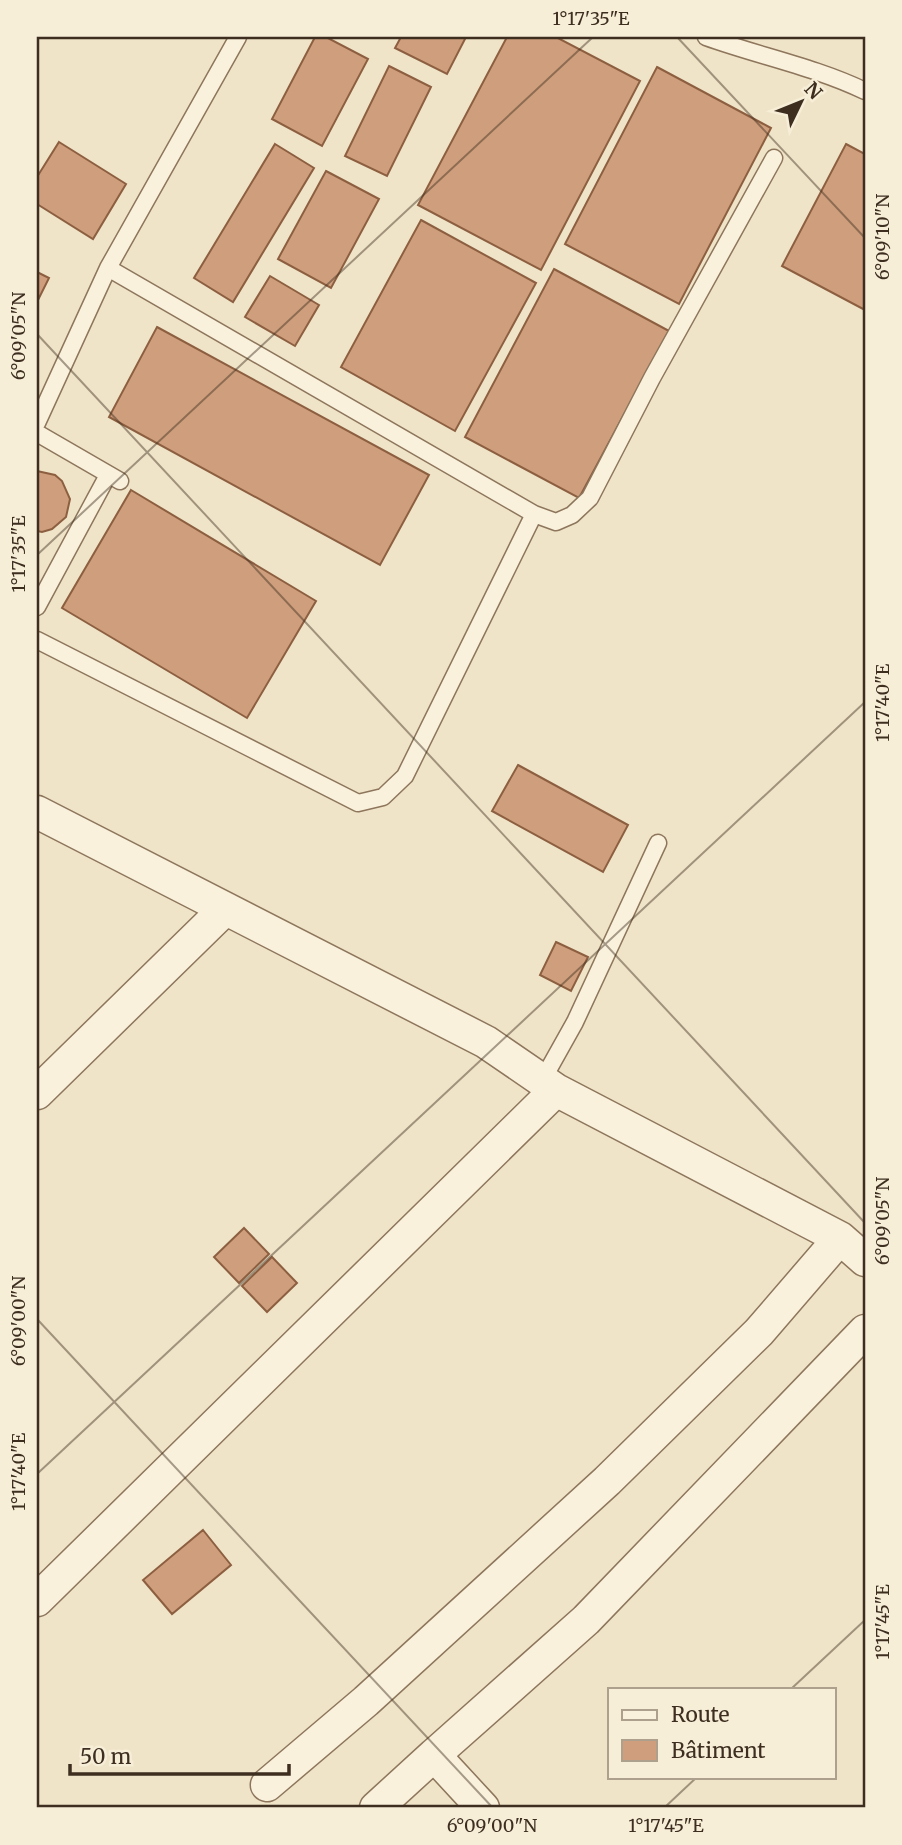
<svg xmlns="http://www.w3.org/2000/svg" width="902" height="1845" font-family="Merriweather,serif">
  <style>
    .building { fill: #cf9f7d; stroke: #8d5f41; stroke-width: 2 }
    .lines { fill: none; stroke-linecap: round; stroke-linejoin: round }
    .lane-casing { stroke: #8d765c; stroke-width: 19 }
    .street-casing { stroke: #8d765c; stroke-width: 35 }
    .lane { stroke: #faf1dc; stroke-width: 16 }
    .street { stroke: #faf1dc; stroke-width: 32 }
    .ticks { fill: none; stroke: #3d2e20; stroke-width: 2; stroke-opacity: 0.45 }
    .neatline { fill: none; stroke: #3d2e20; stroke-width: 2.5 }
    .ticks-label { font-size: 18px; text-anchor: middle; fill: #3d2e20 }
  </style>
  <rect width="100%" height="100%" fill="#f0e4c8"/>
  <path class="building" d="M315,37H326L368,59L322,146L272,119Z
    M401,37H466L447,74L395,48Z
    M507,37H556L640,81L541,270L418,205Z
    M389,66L431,87L387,176L345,156Z
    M657,67L771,128L679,304L565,244Z
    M59,142L126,184L93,239L37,204V177Z
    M275,144L314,168L233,302L194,278Z
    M846,144L865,154V310L782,266Z
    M326,171L379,199L331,288L278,259Z
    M421,220L536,283L455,431L341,367Z
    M554,269L669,331L579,498L465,437Z
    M37,272L49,278L37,302Z
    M270,276L319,305L295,346L245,317Z
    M157,327L429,475L380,565L109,417Z
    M37,471L55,475L62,481L70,499L66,517L52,529L42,532L37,531Z
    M131,490L316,601L247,718L62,608Z
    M518,765L628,825L603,872L492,811Z
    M556,942L588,957L571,991L540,975Z
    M244,1228L269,1254L239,1283L214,1257Z
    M272,1257L297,1283L267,1312L242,1286Z
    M203,1530L231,1565L172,1614L143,1580Z"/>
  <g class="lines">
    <defs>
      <path id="lane" d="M706,37C759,56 815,67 865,91
        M37,423L108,268L238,37
        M37,433L120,481
        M534,514L556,522L572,515L590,498L652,378L774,158
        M37,607L108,475
        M37,640L358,803L383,797L405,776L534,514L108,268
        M542,1081L575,1022L658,843"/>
      <path id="street" d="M37,812L486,1042L556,1090L840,1238L865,1260
        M37,1093L225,909
        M37,1600L556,1090
        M434,1755L586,1620L865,1331
        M267,1785L366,1701L607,1481L759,1332L840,1238
        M376,1808L434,1755L483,1808"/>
    </defs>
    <use href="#lane" class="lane-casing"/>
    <use href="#street" class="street-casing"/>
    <use href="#lane" class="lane"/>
    <use href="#street" class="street"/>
  </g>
  <path class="ticks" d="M677,37L865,238M37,334L865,1223M37,555L593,37M37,1319L493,1808M37,1474L865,702M791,1689L865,1620M664,1808L697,1777"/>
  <rect width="902" height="1845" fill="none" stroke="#f7eed8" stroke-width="77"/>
  <rect x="608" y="1688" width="228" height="91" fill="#f7eed8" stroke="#ada18e" stroke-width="2"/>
  <rect x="622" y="1710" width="35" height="10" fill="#faf1dc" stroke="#ada18e" stroke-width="2"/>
  <text x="671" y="1722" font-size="21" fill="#3d2e20">Route</text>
  <rect x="622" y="1740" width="35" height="21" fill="#cf9f7d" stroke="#ada18e" stroke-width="2"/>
  <text x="671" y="1758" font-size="21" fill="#3d2e20">Bâtiment</text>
  <g transform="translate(801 102) rotate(47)" stroke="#f7eed8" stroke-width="5" paint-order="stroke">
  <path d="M0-5L12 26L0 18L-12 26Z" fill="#3d2e20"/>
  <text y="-10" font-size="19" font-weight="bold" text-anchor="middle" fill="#3d2e20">N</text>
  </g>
  <path d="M70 1764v10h219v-10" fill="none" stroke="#3d2e20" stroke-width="3.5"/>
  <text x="80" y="1764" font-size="21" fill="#3d2e20" stroke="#f7eed8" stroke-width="5" paint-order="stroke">50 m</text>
  <rect x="38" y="38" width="826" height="1768" class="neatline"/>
  <g class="ticks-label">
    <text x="591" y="25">1°17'35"E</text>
    <text transform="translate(883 237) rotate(-90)" y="6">6°09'10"N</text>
    <text transform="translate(19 336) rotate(-90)" y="6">6°09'05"N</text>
    <text transform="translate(19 554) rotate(-90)" y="6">1°17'35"E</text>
    <text transform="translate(883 703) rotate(-90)" y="6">1°17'40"E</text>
    <text transform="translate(883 1221) rotate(-90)" y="6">6°09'05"N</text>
    <text transform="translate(19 1321) rotate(-90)" y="6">6°09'00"N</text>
    <text transform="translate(19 1472) rotate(-90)" y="6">1°17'40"E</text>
    <text transform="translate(883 1622) rotate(-90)" y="6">1°17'45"E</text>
    <text x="492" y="1832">6°09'00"N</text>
    <text x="666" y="1832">1°17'45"E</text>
  </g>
</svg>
